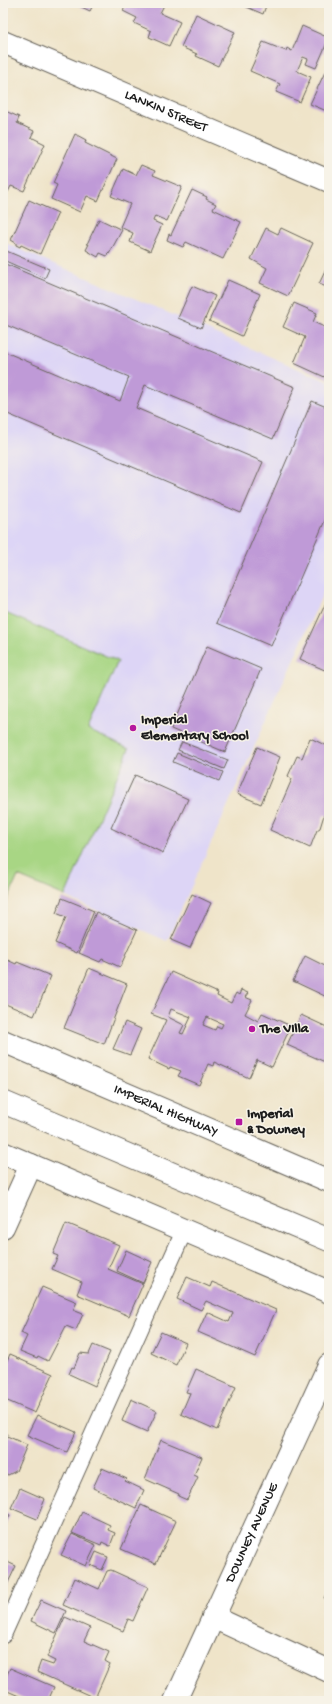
<svg xmlns="http://www.w3.org/2000/svg" width="332" height="1704" font-family="'Gochi Hand',sans-serif">
  <style>
    .built { fill: #ddd5f6 }
    .green { fill: #a8d684; stroke: #627950 }
    .building { fill: #bf9ad7; fill-rule: evenodd }
    .lines { fill: none; stroke-linecap: round; stroke-linejoin: round }
    .lane-casing { stroke: #666259; stroke-width: 18 }
    .street-casing { stroke: #666259; stroke-width: 24 }
    .secondary-casing { stroke: #666259; stroke-width: 24 }
    .primary-casing { stroke: #666259; stroke-width: 24 }
    .lane { stroke: #fff; stroke-width: 16 }
    .street { stroke: #fff; stroke-width: 22 }
    .secondary { stroke: #fff; stroke-width: 22 }
    .primary { stroke: #fff; stroke-width: 22 }
    .poi-dot { fill: #b5179e; stroke: #f7f3e8; stroke-width: 1.5 }
    .labels { text-anchor: middle; dominant-baseline: central; stroke-width: 3; stroke-linejoin: round; paint-order: stroke }
    .street-label { font-size: 14px; fill: #1c1c1c; stroke: #f7f3e8 }
    .poi-label { font-size: 14px; font-weight: bold; fill: #1c1c1c; stroke: #f7f3e8; text-anchor: start }
  </style>
  <rect width="100%" height="100%" fill="#f7f3e8"/>
  <filter id="ink" filterUnits="userSpaceOnUse"><feTurbulence type="fractalNoise" baseFrequency=".025" numOctaves="2"/><feDisplacementMap in="SourceGraphic" scale="8" xChannelSelector="R" yChannelSelector="G"/><feConvolveMatrix kernelMatrix="1 2 1 2 8 2 1 2 1" color-interpolation-filters="sRGB"/></filter>
  <filter id="wash" filterUnits="userSpaceOnUse"><feTurbulence type="fractalNoise" baseFrequency=".012" numOctaves="4" result="noise"/><feDisplacementMap in="SourceGraphic" scale="16" xChannelSelector="R" yChannelSelector="G"/><feGaussianBlur stdDeviation="0.9" result="paint"/><feColorMatrix in="noise" values="0 0 0 0 0 0 0 0 0 0 0 0 0 0 0 0 0 1.4 0 .05"/><feComposite in="paint" operator="in"/></filter>
  <g filter="url(#wash)">
    <rect width="100%" height="100%" fill="#efe4c9"/>
    <path class="built" d="M3,242L329,382V580L167,941L18,876L3,910Z"/>
    <path class="green" d="M3,612L118,661L88,730L129,749L65,896L18,876L3,910Z"/>
    <g id="blocks">
      <path class="building" d="M73,3H94L90,11Z
        M127,3H165L160,13L180,22L169,46L149,37L151,31L134,23L137,18L123,11Z
        M243,3H267L263,14L242,5Z
        M196,14L235,32L218,66L196,56L197,54L181,47Z
        M302,26L329,38L316,68L306,64L308,59L303,57L297,71L311,77L300,102L276,92L280,84L250,71L263,42L286,51L287,48L292,51Z
        M329,70V112L310,104L325,72L327,73Z
        M3,110L19,117L17,123L34,131L31,137L45,144L24,191L11,186L8,192L3,190V151L7,141L3,139Z
        M75,134L86,140L85,143L117,159L98,201L87,196L80,212L51,199L57,185L53,183Z
        M141,165L155,171L153,175L182,187L167,221L155,216L153,221L162,225L150,251L130,242L133,233L120,227L130,204L111,196L123,169L136,175Z
        M192,190L207,197L206,199L216,204L213,209L241,222L223,259L186,242L183,247L167,240L169,234L171,235Z
        M29,200L58,213L40,254L21,245L20,247L16,245V243L11,240Z
        M99,219L122,230L109,254L108,253L107,256L100,253L98,257L86,250L89,244H87Z
        M266,228L278,234L281,228L313,243L288,296L260,283L267,268L251,259Z
        M4,250L49,269L45,278L3,260Z
        M3,263L295,387L273,439L145,385L136,408L263,462L241,513L3,412V351L120,401L129,377L6,325L3,332Z
        M329,263V288L319,284Z
        M228,280L260,294L242,336L209,321Z
        M192,286L215,296L201,328L178,318Z
        M294,303L317,313L313,322L329,329V379L294,363L305,337L283,327Z
        M312,401L329,408V511L271,646L217,623Z
        M329,596V672L300,659Z
        M207,646L261,669L225,752L171,729Z
        M310,738L325,745L328,740L329,741V816L324,815L320,828L317,830L310,848L270,830L292,779L288,776L297,756L302,758Z
        M182,742L228,760L224,769L178,750Z
        M257,747L280,757L261,804L237,794Z
        M177,753L223,772L219,781L173,762Z
        M135,775L188,799L163,853L111,828Z
        M192,894L211,903L190,948L171,940Z
        M62,898L94,911L77,953L55,943L66,917L56,913Z
        M96,912L137,930L120,967L102,959L100,962L79,953Z
        M305,956L329,968V998L293,981Z
        M3,958L16,964L17,962L51,976L34,1016L3,1003Z
        M89,968L127,984L104,1044L64,1028Z
        M171,972L218,993L217,996L231,1003L236,993L239,995L241,990L248,993L245,997L252,1000L245,1014L258,1021L262,1013L291,1026L272,1067L257,1060L249,1078L214,1062L213,1066L208,1064L199,1085L178,1076L181,1071L170,1067L169,1069L148,1059L166,1020L151,1014ZM171,1009L191,1017L183,1034L180,1033L184,1025L168,1017ZM207,1017L223,1024L221,1028L217,1026L215,1030L203,1025Z
        M301,1015L329,1028V1053L325,1062L287,1045Z
        M125,1022L141,1029L130,1055L113,1049Z
        M66,1223L119,1245L108,1269L143,1284L129,1316L77,1294L82,1282L52,1269L58,1256L53,1254Z
        M126,1250L152,1262L143,1283L117,1271Z
        M187,1277L210,1287L212,1282L276,1310L255,1357L198,1332L207,1312L229,1322L233,1313L206,1301L201,1310L177,1299Z
        M42,1287L77,1302L73,1310L83,1314L76,1330L66,1326L48,1361L38,1356L37,1358L20,1351L27,1336L21,1333Z
        M161,1332L186,1343L176,1365L151,1353Z
        M93,1345L110,1352L95,1386L69,1374L72,1367L74,1368L80,1353L89,1354Z
        M10,1354L17,1357V1358L53,1374L35,1413L3,1399V1370Z
        M196,1369L236,1387L217,1430L181,1414L190,1393L186,1392Z
        M131,1399L157,1411L147,1432L122,1421Z
        M37,1415L76,1432L67,1452L27,1435Z
        M3,1432L8,1434L7,1436L27,1445L16,1471L8,1475L3,1473Z
        M161,1440L202,1457L194,1475L198,1477L187,1500L178,1496L179,1494L145,1479Z
        M102,1468L127,1479L125,1481L144,1490L136,1508L93,1488Z
        M20,1488L45,1499L37,1519L11,1508Z
        M141,1505L176,1521L156,1564L121,1549Z
        M3,1512L10,1515L3,1530Z
        M82,1512L110,1525L108,1530L115,1533L110,1546L102,1542L101,1545L72,1533Z
        M72,1534L96,1545L86,1566L61,1555Z
        M96,1552L108,1557L102,1570L90,1565Z
        M3,1560L16,1566L6,1587L3,1585Z
        M111,1570L148,1587L133,1621L128,1619L123,1631L63,1605L75,1578L99,1589L107,1571Z
        M329,1588V1600L324,1598Z
        M41,1600L66,1611L56,1633L31,1621Z
        M65,1617L90,1628L84,1641L109,1652L105,1661L110,1664L95,1698L37,1672L41,1661L53,1665L55,1661L47,1657Z
        M10,1668L54,1687L48,1701H30L3,1689V1684Z"/>
    </g>
  </g>
  <g filter="url(#ink)">
    <use href="#blocks" fill-opacity="0" stroke="#666259" stroke-width="1"/>
    <g class="lines">
      <defs>
        <path id="lane" d="M3,1635L184,1231"/>
        <g id="street">
          <path id="s1" d="M3,42L329,181"/>
          <path d="M3,1153L329,1292"/>
          <path d="M3,1227L31,1165"/>
          <path d="M213,1617L329,1671"/>
        </g>
        <g id="secondary">
          <path id="s2" d="M175,1701L329,1365"/>
        </g>
        <g id="primary">
          <path id="s3" d="M3,1041L329,1181"/>
          <path d="M3,1102L329,1240"/>
        </g>
      </defs>
      <use href="#lane" class="lane-casing"/>
      <use href="#street" class="street-casing"/>
      <use href="#secondary" class="secondary-casing"/>
      <use href="#primary" class="primary-casing"/>
      <use href="#lane" class="lane"/>
      <use href="#street" class="street"/>
      <use href="#secondary" class="secondary"/>
      <use href="#primary" class="primary"/>
    </g>
  </g>
  <g class="poi-dot">
    <circle cx="133" cy="728" r="4"/>
    <circle cx="252" cy="1029" r="4"/>
    <rect x="235" y="1118" width="8" height="8" rx="2"/>
  </g>
  <g class="labels">
    <g class="street-label">
      <text stroke="none"><textPath href="#s1" startOffset="177">LANKIN STREET</textPath></text>
      <text stroke="none"><textPath href="#s3" startOffset="177">IMPERIAL HIGHWAY</textPath></text>
      <text stroke="none"><textPath href="#s2" startOffset="185">DOWNEY AVENUE</textPath></text>
    </g>
    <g class="poi-label">
      <text x="141" y="720">Imperial<tspan x="141" dy="16">Elementary School</tspan></text>
      <text x="260" y="1029">The VIlla</text>
      <text x="247" y="1114">Imperial<tspan x="247" dy="16">&amp; Downey</tspan></text>
    </g>
  </g>
  <rect width="332" height="1704" fill="none" stroke="#f7f3e8" stroke-width="16"/>
</svg>
